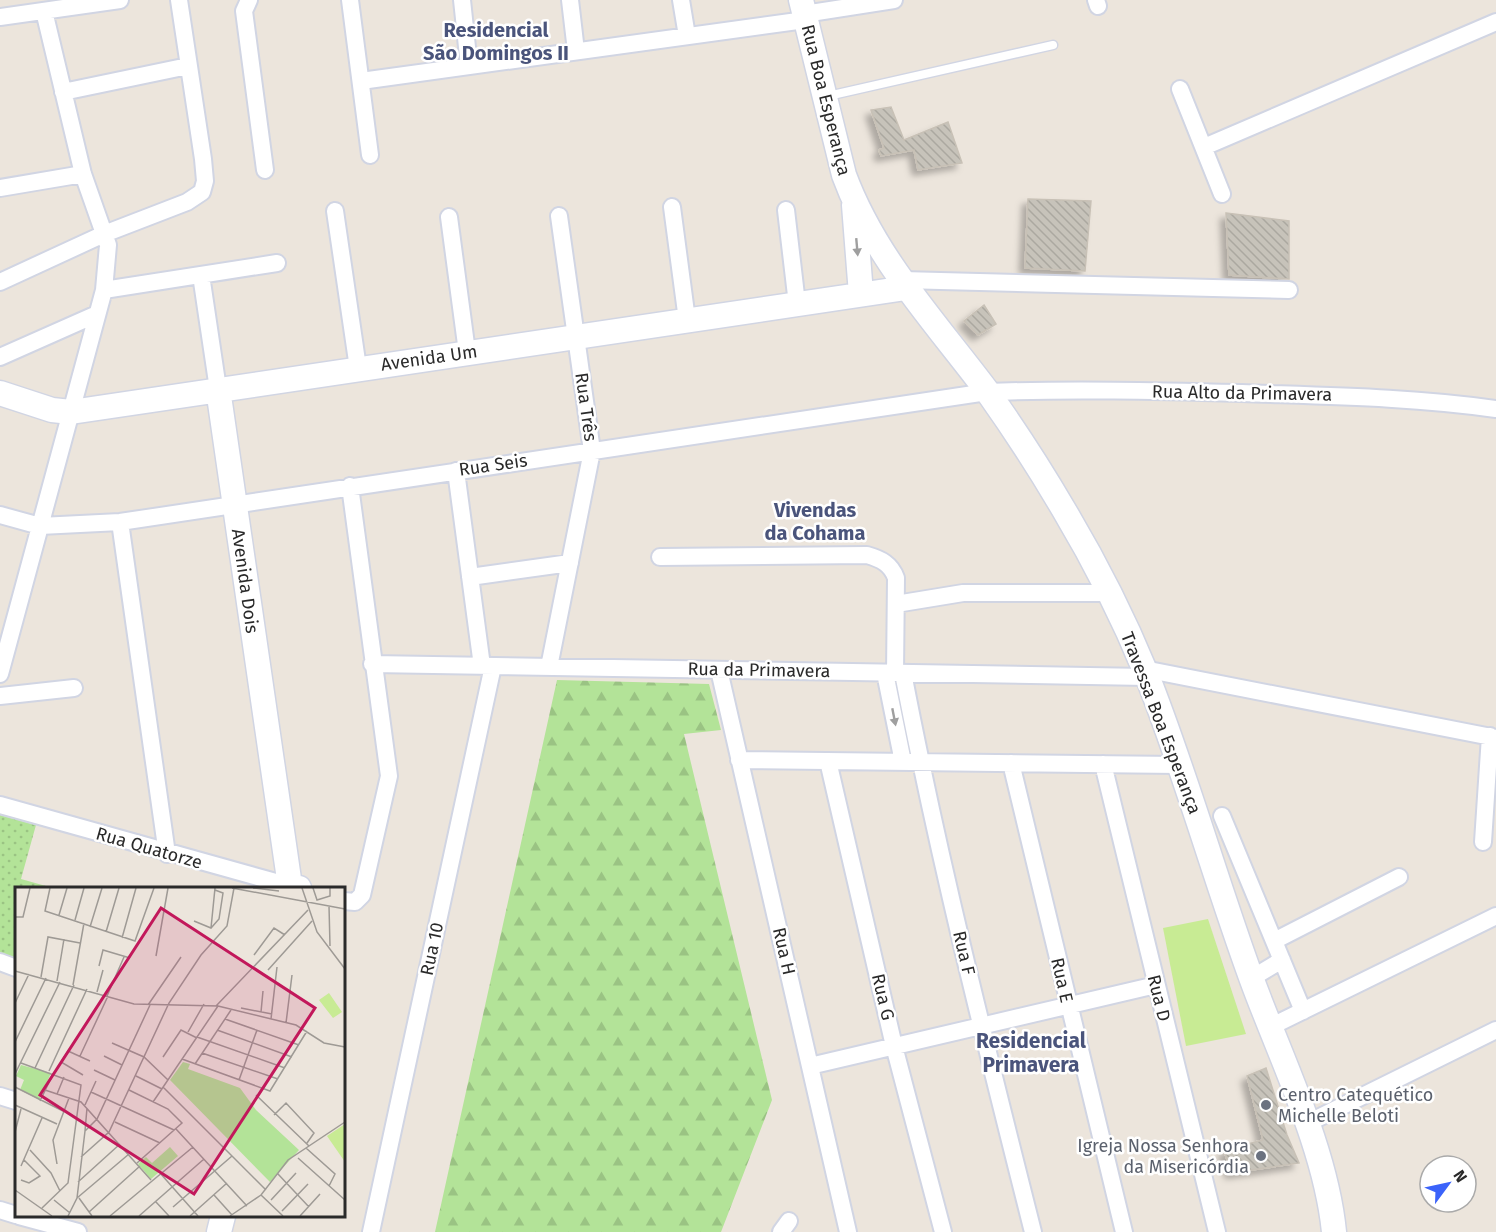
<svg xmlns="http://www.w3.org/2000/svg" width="1496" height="1232" font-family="'Fira Sans',sans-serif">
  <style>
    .forest { fill: url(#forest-firs) }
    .park { fill: url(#park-dots) }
    .pitch { fill: #c8eb94 }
    .building { fill: url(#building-back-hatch); stroke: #c8c1b6; stroke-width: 1.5; filter: url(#shadow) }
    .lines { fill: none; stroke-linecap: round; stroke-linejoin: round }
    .lane-casing { stroke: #d1d5e3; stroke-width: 11 }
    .street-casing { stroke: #d1d5e3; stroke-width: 20 }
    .secondary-casing { stroke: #d1d5e3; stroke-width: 27 }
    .lane { stroke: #fff; stroke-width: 8 }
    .street { stroke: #fff; stroke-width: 16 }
    .secondary { stroke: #fff; stroke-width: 24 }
    .oneway { fill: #9f9f9f }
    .worship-dot { fill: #6b7280; stroke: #fff; stroke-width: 2 }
    .labels { text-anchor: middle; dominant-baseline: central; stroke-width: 5; stroke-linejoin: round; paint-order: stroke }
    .street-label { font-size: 18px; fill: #2a2a2a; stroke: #fff }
    .worship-label { font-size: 18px; fill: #5b616d; stroke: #fff; text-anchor: start }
    .neighbourhood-label { font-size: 20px; font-weight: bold; fill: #4a547b; stroke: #fff }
    .quarter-label { font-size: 21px; font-weight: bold; fill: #4a547b; stroke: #fff }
    .inset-road { fill: none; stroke: #9e9a95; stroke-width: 1.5 }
    .view { fill: #c2185b; fill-opacity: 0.15; stroke: #c2185b; stroke-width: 3 }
    .inset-edge { fill: none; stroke: #2a2a2a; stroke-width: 3 }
  </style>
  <defs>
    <pattern id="forest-firs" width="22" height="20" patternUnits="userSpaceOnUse" patternTransform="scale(1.5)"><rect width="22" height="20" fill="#b3e398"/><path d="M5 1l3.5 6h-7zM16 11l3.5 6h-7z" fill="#9ac383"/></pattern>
    <pattern id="park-dots" width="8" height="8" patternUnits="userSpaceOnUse" patternTransform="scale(1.5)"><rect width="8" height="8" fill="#b3e398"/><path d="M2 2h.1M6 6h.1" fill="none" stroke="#9ac383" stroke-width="1.8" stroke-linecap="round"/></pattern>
    <pattern id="building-back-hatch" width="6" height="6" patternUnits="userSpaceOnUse" patternTransform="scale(1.5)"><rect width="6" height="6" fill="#c7c3ba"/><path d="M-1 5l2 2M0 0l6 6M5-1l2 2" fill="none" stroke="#aba8a0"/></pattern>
    <filter id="shadow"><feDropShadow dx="-5.5" dy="5.5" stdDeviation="3" flood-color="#0004"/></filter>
  </defs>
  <rect width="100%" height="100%" fill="#ece5dc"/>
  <path class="forest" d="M557,680L709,684L721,730L684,734L772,1100L721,1232H435Z"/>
  <path class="park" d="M0,815L36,825L21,879L53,888H16V958L0,954Z"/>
  <path class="pitch" d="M1208,919L1246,1034L1186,1046L1163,928Z"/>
  <path class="building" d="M891,107L904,140L948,122L962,163L918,170L914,150L881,156L879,150L884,148L871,110Z
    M1028,199L1091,201L1085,271L1025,268Z
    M1226,213L1289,221V279L1229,275Z
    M984,305L996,324L978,335L964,321Z
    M1266,1068L1287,1135L1299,1163L1231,1173L1224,1150L1263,1140L1247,1076Z"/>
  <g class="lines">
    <defs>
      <path id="lane" d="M828,96L1053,45"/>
      <path id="street" d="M249,0L244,11L265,170
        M350,0L370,155
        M462,0L469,66
        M570,0L576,51
        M681,0L687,36
        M1096,0L1098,6
        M804,14L894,0
        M0,17L120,0
        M361,81L805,20
        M1180,89L1222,194
        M63,92L188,66
        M1204,147L1496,22
        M0,188L83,174
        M672,207L687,320
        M786,210L797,304
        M335,211L358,368
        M449,217L467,352
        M201,275L218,389
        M902,280L1289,290
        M0,282L104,234L187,202L202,192L205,181L203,159L179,0
        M104,290L277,263
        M0,357L97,314
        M456,471L482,666
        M0,515L40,526L120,522L987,392C1072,389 1157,391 1242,393C1327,396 1412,397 1496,409
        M120,522L167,854
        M660,557L867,555C881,559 891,564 896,578L895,673
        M470,577L570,563
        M896,604L963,593H1109
        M372,664L1147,677
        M549,667L592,451L559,216
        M1144,669L1496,738
        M719,670L848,1232
        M885,673L903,762
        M903,673C939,861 986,1046 1033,1232
        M0,674L104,290L108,245L83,174L44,11
        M0,696L74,688
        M739,760L1179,765
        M828,761L894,1046L943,1232
        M1011,763L1124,1232
        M1103,764L1217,1232
        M0,805L290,886
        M1222,816L1303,1011
        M1483,842L1490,736
        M344,901L355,902L362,895L389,776L350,486
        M1274,941L1399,877
        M0,962L16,968
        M1252,978L1282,960
        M1270,1027L1496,916
        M810,1066L1156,985
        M0,1096L16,1101
        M1306,1124L1496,1030
        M0,1210L16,1215
        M19,1216L78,1232
        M371,1232L493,666
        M781,1232L789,1221"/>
      <path id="secondary" d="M801,0L844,175C874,257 936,323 987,391C1014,429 1040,469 1064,510C1095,562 1123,617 1146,673C1186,774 1215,879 1252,980C1281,1059 1326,1149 1334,1232
        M854,205L861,294
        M218,389L290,886L299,888
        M0,393L52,410L71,412L906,288
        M219,1232L223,1216"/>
    </defs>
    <use href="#lane" class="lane-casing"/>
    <use href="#street" class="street-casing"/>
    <use href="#secondary" class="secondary-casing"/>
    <use href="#lane" class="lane"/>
    <use href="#street" class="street"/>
    <use href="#secondary" class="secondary"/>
  </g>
  <defs><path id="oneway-solid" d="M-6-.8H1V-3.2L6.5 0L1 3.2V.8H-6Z" transform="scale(1.5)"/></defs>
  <g class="oneway">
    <use href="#oneway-solid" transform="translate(857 247) rotate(85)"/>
    <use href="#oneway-solid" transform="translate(894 717) rotate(79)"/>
  </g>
  <g class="worship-dot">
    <circle cx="1266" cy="1105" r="6"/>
    <circle cx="1261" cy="1156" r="6"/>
  </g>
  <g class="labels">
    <g class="street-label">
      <text transform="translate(826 100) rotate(76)">Rua Boa Esperança</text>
      <text transform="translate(429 358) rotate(-8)">Avenida Um</text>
      <text transform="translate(1242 393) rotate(1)">Rua Alto da Primavera</text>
      <text transform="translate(586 407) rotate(82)">Rua Três</text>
      <text transform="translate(493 465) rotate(-8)">Rua Seis</text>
      <text transform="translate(245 581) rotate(82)">Avenida Dois</text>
      <text transform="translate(759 670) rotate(1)">Rua da Primavera</text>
      <text transform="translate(1161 723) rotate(69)">Travessa Boa Esperança</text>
      <text transform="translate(149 848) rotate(16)">Rua Quatorze</text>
      <text transform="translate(432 949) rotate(-78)">Rua 10</text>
      <text transform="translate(784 951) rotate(77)">Rua H</text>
      <text transform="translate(964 953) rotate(77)">Rua F</text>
      <text transform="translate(1062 980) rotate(77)">Rua E</text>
      <text transform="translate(883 997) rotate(77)">Rua G</text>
      <text transform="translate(1159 998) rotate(76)">Rua D</text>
    </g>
    <g class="worship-label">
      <text x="1278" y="1095">Centro Catequético<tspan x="1278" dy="21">Michelle Beloti</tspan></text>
      <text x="1249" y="1146" text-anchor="end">Igreja Nossa Senhora<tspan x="1249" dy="21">da Misericórdia</tspan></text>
    </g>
    <g class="neighbourhood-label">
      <text x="496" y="30">Residencial<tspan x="496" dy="23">São Domingos II</tspan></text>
      <text x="815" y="510">Vivendas<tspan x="815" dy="23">da Cohama</tspan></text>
    </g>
    <g class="quarter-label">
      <text x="1031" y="1041">Residencial<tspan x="1031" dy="24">Primavera</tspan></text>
    </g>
  </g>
  <g transform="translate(15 887)">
    <rect width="330" height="330" fill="#ece5dc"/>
    <path d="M168,175L175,177L173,182L225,201L241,223L284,263L255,295L155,193Z" fill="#b3e398"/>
    <path d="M6,178L36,186L24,213L5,203L9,193L1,189ZM155,260L163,269L136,292L123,277L131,270L137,276Z" fill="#b3e398"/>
    <path d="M314,106L327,125L318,131L304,113ZM330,237V275L312,249Z" fill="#c8eb94"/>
    <path class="inset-road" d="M35,1L30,24L120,54L139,1M217,1L330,22M238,1L264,4M287,1L302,45L330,82M298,1L302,13L315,9V1M314,19L315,59M44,28L52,1M0,30H8L15,1M60,33L69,1M179,34L196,41L204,32L208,6L200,3M75,40L87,1M196,41L200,1M91,45L104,1M107,51L121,1M239,68L259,41L270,48M141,69L153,1M84,79L88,63L115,71M253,83L297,34M0,84L119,117L203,119L281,138L309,156L330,160M26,90L33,50L65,56M42,94L49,52M58,98L69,36M82,105L88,83M92,109L109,70M0,116L14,87M133,118L166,70M201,119L293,23M226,121L257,127M246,125L248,104M210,132L284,158M256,132L262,80M271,136L277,88M202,143L277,170M173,145L189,117M182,150L270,181M0,155L31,91M97,156L129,170L153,193M187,166L263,192M65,169L93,109M89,169L107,178M148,170L166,143L182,151M167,172L255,204L292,144M6,176L66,198L53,296L27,321M180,177L216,123M20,181L59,98M79,183L100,193M34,184L72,102M0,187L45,95M68,188L46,175L53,164L75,174M121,189L147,202M224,193L242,143M0,200L48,224M148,200L251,303M30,203L66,215L136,293M114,203L153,222L167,236L122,276M76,205L159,243M42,207L49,190M241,208L294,259M25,214L39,185M138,215L203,119M0,218L42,237M70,218L81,194M259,228L271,216L299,246L292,256M100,235L145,256M161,242L232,319M70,244L72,221M0,245L6,222M291,261L320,287L314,299M15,263L36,286L45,304M66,270L94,245L154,116L186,68L212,39L219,1M283,271L330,313M42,277L38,253L54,211M6,279L27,231M145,286L183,329M263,287L294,320M6,293L14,296L25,289L9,273M63,295L105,257M0,303L37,329M199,308L217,328M246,308L268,329M62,311L114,267M64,311L77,329M39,313L55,326M256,313L281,286M141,315L154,329M158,320L217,269M267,324L293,297M74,325L125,279M53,329L62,311L70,244L82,232L135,118M95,329L178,260M124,329L189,272M175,329L212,296M215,329L246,308L273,273L330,235M285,329L305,307"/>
    <path class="view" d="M146,21L300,121L179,307L25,208Z"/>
    <rect width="330" height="330" class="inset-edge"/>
  </g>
  <g transform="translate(1448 1184) rotate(57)"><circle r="28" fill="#ffffff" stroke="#aaaaaa" stroke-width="1.5"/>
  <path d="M0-4.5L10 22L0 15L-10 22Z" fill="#3b63fa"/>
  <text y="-9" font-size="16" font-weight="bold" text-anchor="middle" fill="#2a2a2a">N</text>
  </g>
</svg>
